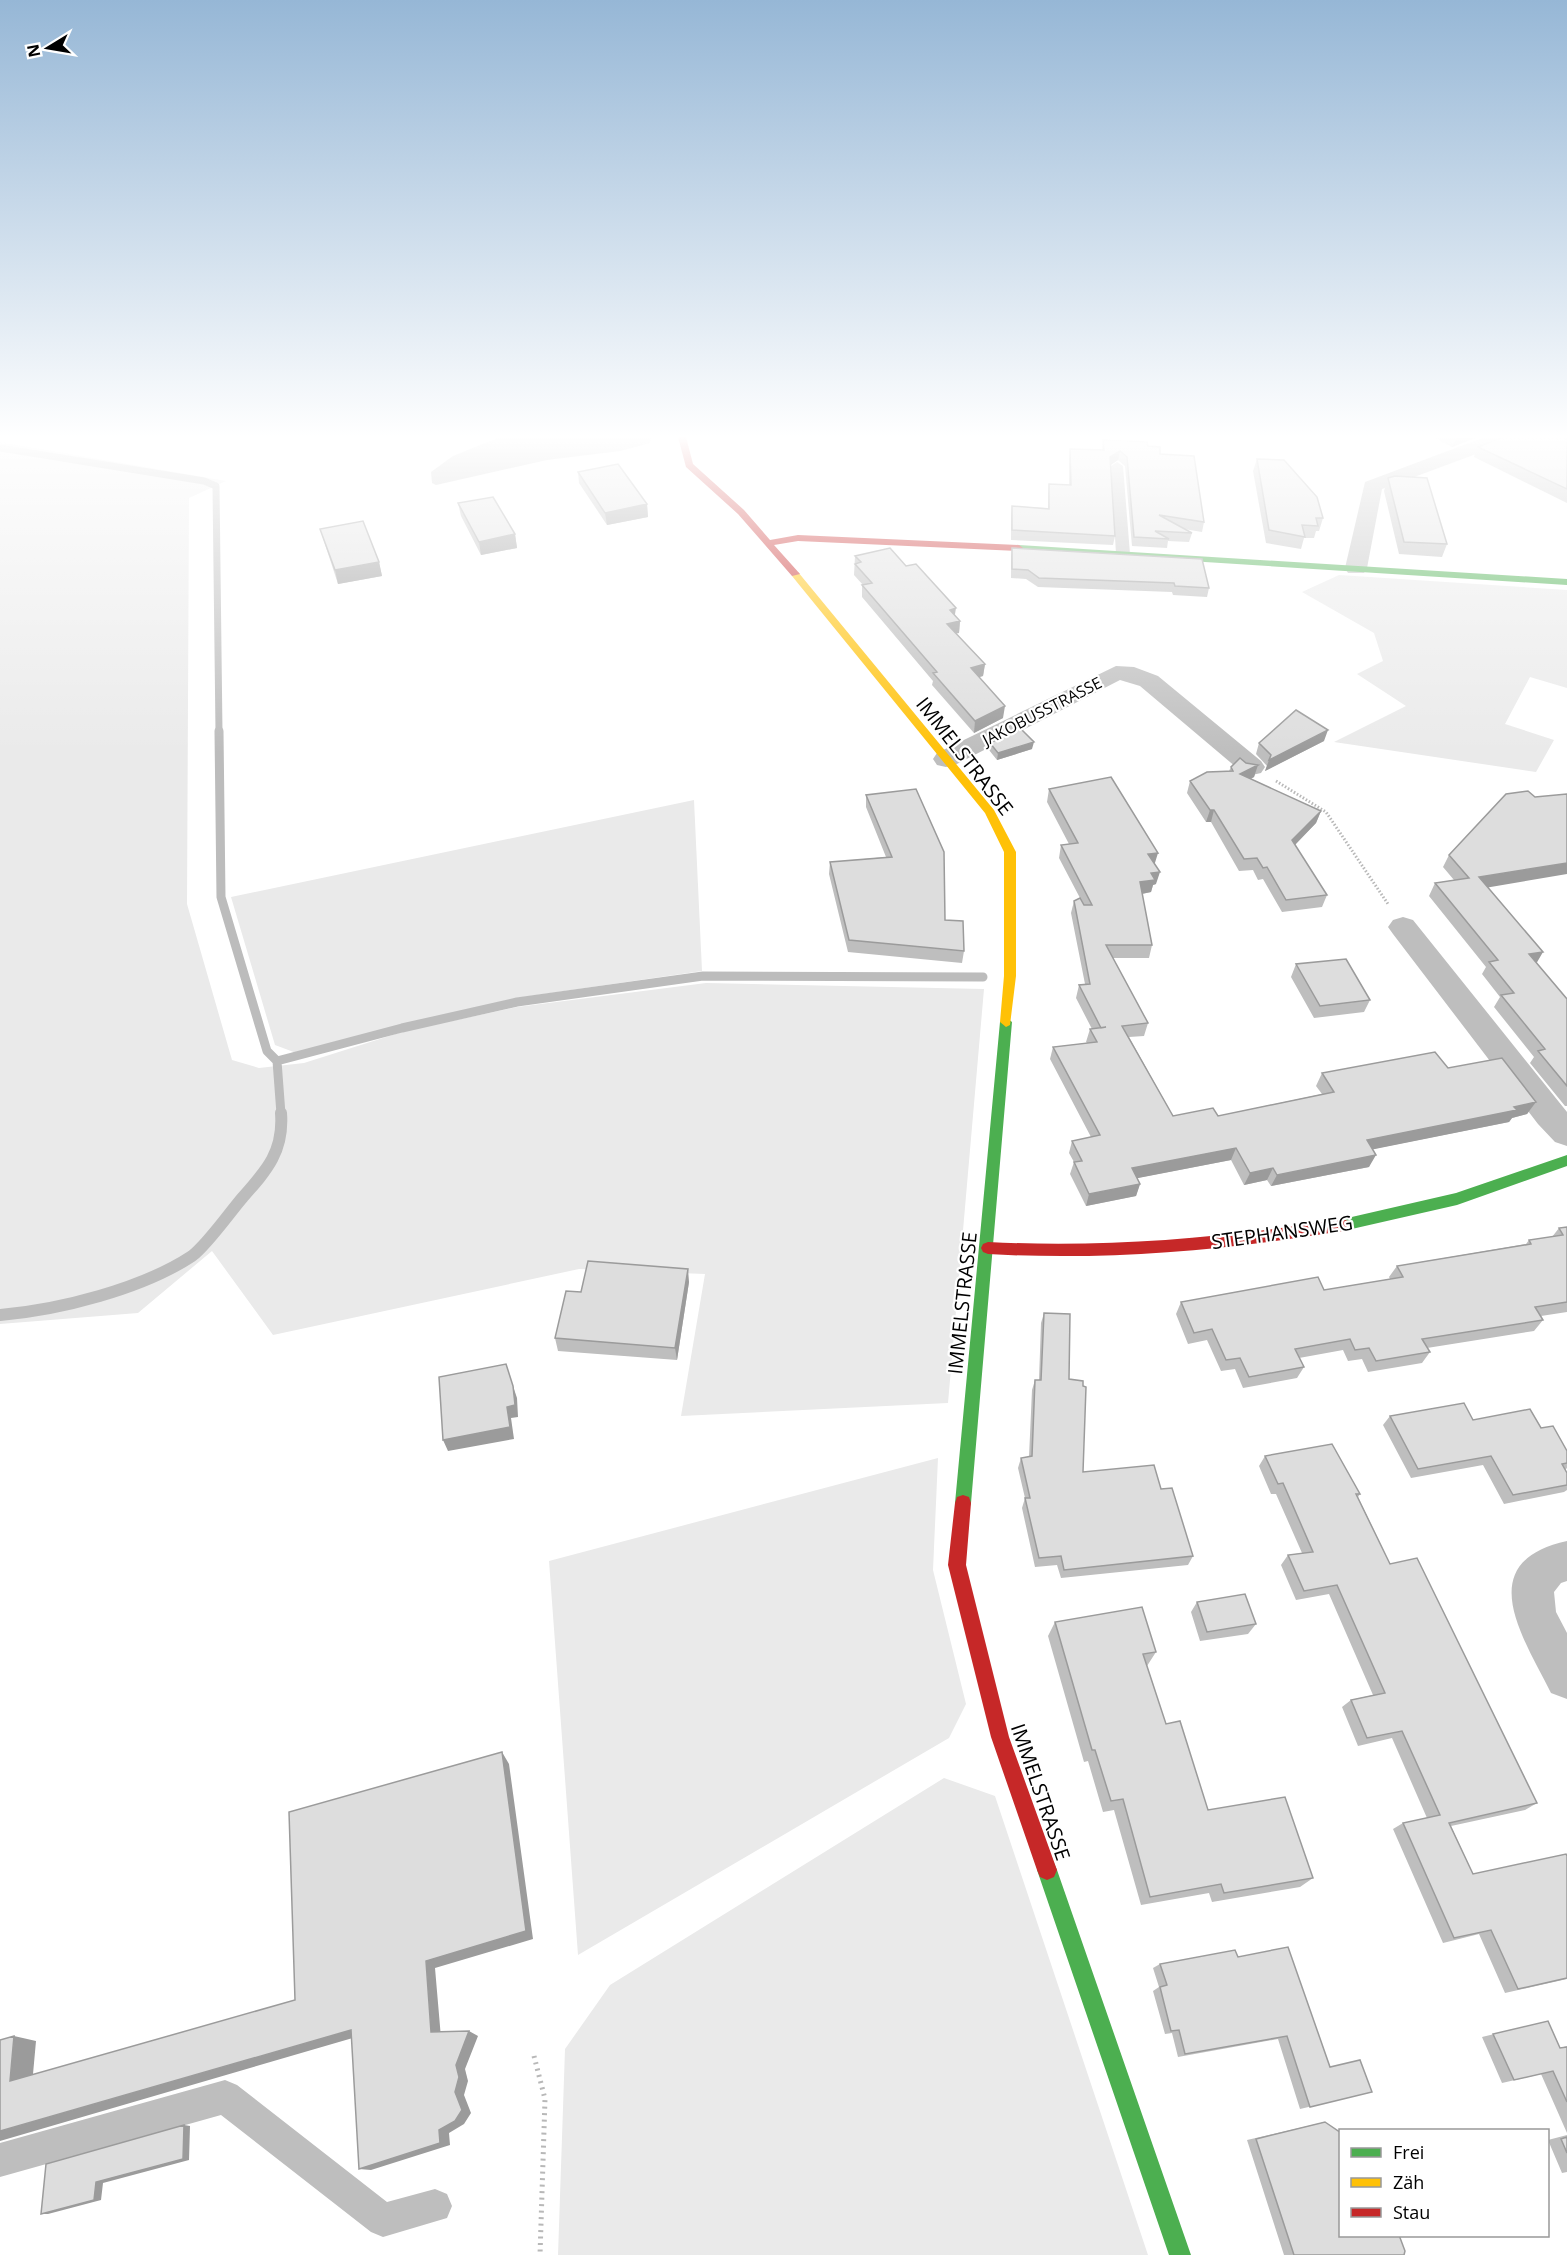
<svg xmlns="http://www.w3.org/2000/svg" width="1567" height="2255" font-family="'Open Sans',sans-serif">
  <style>
    .green { fill: #eaeaea }
    .water { fill: #bcbcbc }
    .lines { fill: none; stroke-linecap: round; stroke-linejoin: round }
    .stream-far2 { stroke: #bcbcbc; stroke-width: 7 }
    .stream-far1 { stroke: #bcbcbc; stroke-width: 9 }
    .stream { stroke: #bcbcbc; stroke-width: 12 }
    .path-far1 { stroke: #b8b8b8; stroke-width: 3; stroke-dasharray: 1.5 2; stroke-linecap: butt }
    .path { stroke: #b8b8b8; stroke-width: 5; stroke-dasharray: 2 4.5; stroke-linecap: butt }
    .lane { fill: #bebebe; fill-rule: evenodd }
    .street { fill: #bebebe; fill-rule: evenodd }
    .fast { fill: #4caf50; fill-rule: evenodd }
    .slow { fill: #ffc107; fill-rule: evenodd }
    .jam { fill: #c62828; fill-rule: evenodd }
    .wall { fill: #bebebe }
    .shaded-wall { fill: #9b9b9b }
    .building { fill: #ddd; stroke: #9b9b9b; stroke-width: 1.5 }
    .labels { text-anchor: middle; dominant-baseline: central; stroke-width: 4.5; stroke-linejoin: round; paint-order: stroke }
    .far-street-label { font-size: 16px; fill: #000; stroke: #fff }
    .street-label { font-size: 20px; fill: #000; stroke: #fff }
  </style>
  <rect width="100%" height="100%" fill="#fff"/>
  <path class="green" d="M0,442L226,481L189,498L187,904L232,1060L259,1068L304,1063L405,1031L517,1007L706,983L984,989L948,1403L681,1416L705,1274L579,1269L273,1335L212,1251L138,1313L0,1324Z
    M1339,575L1567,590V688L1530,677L1505,724L1554,740L1536,772L1334,742L1406,706L1357,674L1383,661L1374,633L1302,592Z
    M694,800L702,971L516,998L400,1025L299,1054L275,1045L231,897Z
    M938,1458L933,1570L966,1704L949,1738L578,1955L549,1561Z
    M944,1778L995,1796L1148,2255H558L565,2049L610,1985Z"/>
  <path class="water" d="M500,437H651L650,443L620,451L547,460L436,485L432,483L431,472L453,456Z"/>
  <g class="lines">
    <path class="stream-far2" d="M0,448L204,481L216,486L219,732"/>
    <path class="stream-far1" d="M219,731L221,897L267,1051L277,1061L281,1114
      M277,1061L402,1028L517,1002L703,976L983,977"/>
    <path class="stream" d="M0,1315C59,1310 142,1289 192,1256C207,1245 230,1212 243,1197C267,1170 284,1151 281,1113"/>
    <path class="path-far1" d="M1276,781L1326,812L1388,904"/>
    <path class="path" d="M534,2056L545,2099L540,2255"/>
    <path class="lane" d="M1117,462L1123,466L1130,554L1123,558L1116,554L1111,466Z
      M225,2080L237,2085L387,2202L435,2189L447,2194L452,2206L447,2218L383,2237L371,2232L221,2115L0,2177V2143Z"/>
    <path class="street" d="M1485,437H1513L1511,441L1382,489L1367,568L1364,573H1348L1345,568L1365,482Z
      M1116,666L1134,667L1158,676L1261,761L1265,767L1261,773L1252,775L1243,773L1140,686L1120,680L955,765L946,767L937,765L933,759L937,753Z
      M1403,917L1413,920L1567,1112V1146L1555,1142L1538,1124L1393,934L1388,927L1393,920Z
      M1567,1541V1581L1561,1583L1554,1592L1556,1612L1567,1633V1699L1551,1693C1523,1637 1471,1562 1567,1541Z"/>
    <path class="fast" d="M1019,545L1567,579V585L1016,550V546Z
      M1006,1017L1012,1022L971,1503L969,1509L963,1511L957,1509L955,1503L1000,1022Z
      M1567,1155V1166L1457,1205L1343,1231L1338,1229L1336,1225L1338,1221L1343,1219L1456,1193Z
      M1047,1860L1054,1863L1057,1870L1191,2255H1169L1037,1870L1040,1863Z"/>
    <path class="slow" d="M792,572H798L994,810L1016,852V976L1010,1025L1006,1027L1000,1022L1004,976V852L985,813L792,576Z"/>
    <path class="jam" d="M678,437H686L693,464L744,510L770,540L798,535L1019,545L1023,548L1019,551L798,541L774,545L800,574L792,576L738,514L686,467Z
      M1343,1219L1348,1221L1350,1225L1348,1229L1343,1231C1225,1250 1108,1261 988,1254L983,1252L981,1248L983,1244L988,1242C1108,1248 1225,1238 1343,1219Z
      M963,1495L969,1497L971,1503L966,1565L1009,1737L1057,1870L1054,1877L1047,1880L1040,1877L1037,1870L991,1737L948,1565L955,1503L957,1497Z"/>
  </g>
  <path class="wall" d="M1433,437H1478L1452,447Z
    M1567,437V503L1474,457L1478,447Z
    M1103,440L1148,446L1160,454L1204,522L1202,532L1184,529L1192,533L1189,542L1168,541L1167,548L1132,546L1125,466L1118,460L1111,465L1115,536L1113,545L1011,540V516L1012,506L1048,508V493L1049,484L1069,485V458L1070,449L1102,450Z
    M1257,459L1323,518L1319,531H1316L1314,538H1304L1301,549L1266,543L1253,471Z
    M578,472L647,504L648,517L607,525L579,483Z
    M1388,478L1447,544L1442,557L1399,554L1384,491Z
    M458,503L515,534L517,548L481,555L461,516Z
    M320,529L379,562L382,576L338,584Z
    M1012,548L1209,588L1207,597L1173,595L1172,592L1038,587L1026,579L1011,578V556Z
    M855,556L955,616L960,621L959,633H956L985,664L983,676L979,677L1003,718L974,733L932,685L933,681L862,597V585H863L854,575Z
    M1324,741L1265,771L1267,766L1256,754L1259,743Z
    M990,743L1032,749L997,760L989,750Z
    M1246,763L1258,765L1254,777L1251,779L1321,811L1316,823L1295,845L1327,895L1322,907L1282,912L1263,879L1258,880L1253,870L1239,871L1211,822H1206L1187,793L1190,781L1229,771L1231,767Z
    M1049,789L1155,864L1156,884L1153,885L1151,892L1142,894L1152,945L1149,958H1112L1148,1023L1144,1036L1129,1037L1173,1116H1218L1322,1094L1316,1086L1322,1073L1448,1068L1536,1102L1527,1114L1512,1118L1509,1122L1373,1149L1369,1167L1271,1186L1267,1180L1244,1185L1231,1160L1137,1178L1140,1184L1136,1196L1086,1206L1070,1174L1074,1162L1069,1153L1072,1141L1091,1137L1050,1059L1053,1047L1087,1043L1086,1042L1090,1029H1092L1076,998L1079,985L1085,984L1071,913L1074,901L1080,898L1059,858L1061,845L1069,844L1047,802Z
    M866,795L964,951L962,963L848,952L829,874L830,862L886,857L866,807Z
    M1449,855L1488,887L1536,963L1567,999V1106H1565L1530,1063L1534,1057L1494,1007L1500,997L1482,974L1486,967L1429,896L1435,883L1454,880L1443,867Z
    M1296,964L1370,1000L1364,1012L1314,1018L1291,977Z
    M1567,1227V1312L1541,1316L1543,1320L1534,1331L1427,1348L1430,1352L1422,1363L1368,1372L1362,1359L1348,1361L1343,1350L1299,1358L1304,1367L1297,1378L1243,1388L1235,1369L1221,1371L1207,1340L1188,1344L1176,1314L1181,1302L1324,1290L1390,1279L1389,1277L1397,1266L1526,1244L1529,1240L1552,1237L1559,1228Z
    M689,1282L677,1360L558,1351L555,1338Z
    M1044,1313L1069,1379L1083,1472L1161,1489L1193,1556L1188,1565L1061,1578L1057,1565L1035,1567L1022,1508L1025,1498L1018,1468L1021,1458L1029,1457L1032,1390L1035,1380H1039L1041,1323Z
    M1390,1416L1473,1420L1541,1428L1567,1451V1468L1565,1470L1567,1473V1490L1564,1492L1504,1504L1483,1465L1411,1478L1383,1425Z
    M1265,1456L1360,1494L1358,1497L1390,1564L1537,1803L1525,1810L1451,1826L1473,1874L1567,1856V1979L1505,1993L1479,1934L1443,1943L1393,1829L1403,1823L1427,1818L1392,1738L1358,1746L1342,1707L1351,1700L1373,1695L1329,1594L1296,1600L1281,1565L1288,1555L1302,1553L1276,1494H1271L1259,1466Z
    M1197,1602L1256,1624L1248,1634L1200,1641L1191,1612Z
    M1055,1622L1156,1652L1147,1666L1166,1724L1208,1810L1313,1878L1300,1887L1212,1902L1209,1893L1141,1905L1114,1810L1103,1812L1088,1761L1084,1762L1048,1636Z
    M1238,1957L1330,2067L1372,2092L1300,2109L1278,2039L1178,2057L1172,2033L1165,2034L1153,1991L1159,1987L1153,1968L1160,1964Z
    M1548,2021L1560,2048L1567,2046V2133L1541,2074L1502,2083L1482,2037Z
    M1325,2122L1404,2255H1284L1247,2140Z
    M1567,2135V2172L1562,2173L1548,2140Z"/>
  <path class="shaded-wall" d="M1456,437H1478L1452,447Z
    M1120,451L1118,460L1109,466L1110,457Z
    M647,504L648,517L607,525L605,513Z
    M515,534L517,548L481,555L479,542Z
    M379,562L382,576L338,584L335,570Z
    M956,608L954,620L950,610Z
    M960,621L959,633L946,636L947,624Z
    M985,664L983,676L969,680L971,668Z
    M1005,706L1003,718L974,733L975,721Z
    M1328,730L1324,741L1265,771L1269,760Z
    M1034,742L1032,749L997,760L998,753Z
    M1258,765L1254,777L1236,786L1240,774Z
    M1210,810H1214L1211,822H1206Z
    M1321,811L1316,823L1288,852L1292,840Z
    M1158,853L1154,866L1148,854Z
    M1567,863V874L1473,890L1479,877Z
    M1160,872L1156,884L1153,885L1151,892L1136,895L1140,882L1151,873Z
    M1543,952L1536,964L1529,954Z
    M1536,1102L1527,1114L1512,1118L1509,1122L1360,1152L1367,1140Z
    M1236,1148L1231,1160L1128,1180L1132,1168Z
    M1376,1155L1369,1167L1271,1186L1277,1175Z
    M1273,1168L1267,1180L1244,1185L1250,1173Z
    M1140,1184L1136,1196L1086,1206L1089,1194Z
    M688,1269L689,1282L677,1360L675,1348Z
    M513,1386L517,1398L518,1417L511,1418L514,1439L448,1451L443,1440L507,1407Z
    M502,1752L509,1764L533,1939L435,1968L441,2038L431,2032L426,1961Z
    M351,2030L363,2035L0,2141V2131Z
    M469,2031L478,2036L465,2069L468,2081L464,2095L471,2113L464,2124L449,2133L450,2145L371,2170L359,2169L439,2130L456,2065Z
    M14,2036L36,2041L32,2085L10,2081Z
    M184,2125L190,2126L189,2160L103,2183L101,2200L48,2214H41L96,2182Z"/>
  <path class="building" d="M1503,437H1567V489L1478,447Z
    M1103,440L1147,442L1148,446L1160,447V454L1194,456L1204,522L1159,515L1192,533L1155,531L1169,539L1134,537L1127,457L1120,451L1110,457L1115,536L1012,530V506L1049,509V484L1071,485L1070,449L1104,450Z
    M1257,459L1284,460L1317,497L1323,518H1316L1318,526L1302,525L1305,537L1269,530Z
    M618,464L647,504L605,513L578,472Z
    M1395,476L1427,478L1447,544L1404,542L1388,478Z
    M493,497L515,534L479,542L458,503Z
    M363,521L379,562L335,570L320,529Z
    M890,548L906,566L916,564L956,608L950,610L960,621L947,624L985,664L971,668L1005,706L975,721L933,673L937,672L862,585L872,583L855,564L861,562L855,556Z
    M1012,548L1202,559L1209,588L1175,586L1174,583L1039,578L1028,570L1012,569Z
    M1296,710L1328,730L1269,760L1271,755L1259,743Z
    M1020,728L1034,742L998,753L990,743Z
    M1240,758L1246,763L1258,765L1240,774L1321,811L1292,840L1327,895L1286,900L1267,867L1263,868L1257,858L1244,859L1214,810H1210L1190,781L1207,772L1233,771L1231,767Z
    M1111,777L1158,853L1148,854L1160,872L1151,873L1155,880L1140,882L1152,945H1106L1148,1023L1122,1026L1173,1116L1213,1108L1218,1116L1334,1092L1322,1073L1435,1052L1448,1068L1502,1058L1536,1102L1514,1107L1517,1110L1367,1140L1376,1155L1277,1175L1273,1168L1250,1173L1236,1148L1132,1168L1140,1184L1089,1194L1074,1162L1082,1161L1072,1141L1100,1135L1053,1047L1097,1042L1090,1029L1106,1027L1101,1028L1079,985L1090,984L1074,901L1080,898L1084,905H1092L1061,845L1078,843L1049,789Z
    M916,789L944,852L945,920L963,921L964,951L849,940L830,862L892,857L866,795Z
    M1528,791L1535,797L1567,794V863L1479,877L1543,952L1529,954L1567,999V1086L1538,1051L1545,1049L1501,995L1514,993L1489,962L1498,960L1435,883L1469,878L1449,855L1506,794Z
    M1346,959L1370,1000L1320,1006L1296,964Z
    M1567,1227V1302L1535,1307L1543,1320L1422,1339L1430,1352L1376,1361L1369,1348L1355,1350L1350,1339L1295,1349L1304,1367L1249,1377L1240,1358L1226,1360L1212,1329L1194,1333L1181,1302L1318,1277L1324,1290L1403,1277L1397,1266L1531,1244L1529,1240L1563,1235L1559,1228Z
    M588,1261L688,1269L675,1348L555,1338L566,1291L581,1292Z
    M1044,1313L1070,1314L1069,1379L1083,1381V1386L1086,1387L1083,1472L1154,1465L1161,1489L1172,1488L1193,1556L1064,1570L1061,1556L1039,1558L1025,1498H1030L1021,1458L1032,1456L1035,1380H1041Z
    M506,1364L513,1386L515,1405L507,1407L510,1427L443,1440L439,1377Z
    M1464,1403L1473,1420L1530,1409L1541,1428L1553,1426L1567,1451V1463L1562,1464L1567,1473V1485L1513,1495L1491,1456L1418,1469L1390,1416Z
    M1332,1444L1360,1494H1356L1390,1564L1417,1558L1537,1803L1449,1823L1473,1874L1566,1854L1567,1856V1978L1518,1989L1491,1930L1454,1938L1403,1823L1440,1815L1402,1731L1367,1738L1351,1700L1385,1693L1337,1585L1304,1591L1288,1555L1313,1552L1283,1483L1278,1484L1265,1456Z
    M1245,1594L1256,1624L1207,1632L1197,1602Z
    M1142,1607L1156,1652L1143,1654L1166,1724L1180,1721L1208,1810L1285,1797L1313,1878L1224,1893L1221,1884L1150,1897L1123,1799L1111,1801L1095,1750H1092L1055,1622Z
    M502,1752L526,1931L426,1961L431,2032L469,2031L456,2065L459,2077L455,2092L462,2110L455,2121L439,2130L440,2143L359,2169L351,2030L0,2131V2040L14,2036L10,2081L295,2000L289,1812Z
    M1288,1947L1330,2067L1360,2060L1372,2092L1310,2107L1287,2036L1185,2054L1179,2030L1171,2031L1160,1987L1167,1985L1160,1964L1235,1950L1238,1957Z
    M1548,2021L1560,2048L1567,2047V2102L1553,2071L1514,2080L1493,2034Z
    M1325,2122L1341,2133V2235H1399L1405,2251L1404,2255H1294L1256,2139Z
    M184,2125L183,2159L96,2182L94,2200L41,2214L46,2164Z
    M1567,2137V2153L1561,2139Z"/>
  <linearGradient id="sky" x2="0" y2="1"><stop stop-color="#96b7d6"/><stop offset="0.58" stop-color="#fff"/><stop offset="1" stop-color="#fff" stop-opacity="0"/></linearGradient>
  <rect width="1567" height="753" fill="url(#sky)"/>
  <g class="labels">
    <g class="far-street-label">
      <text transform="translate(1042 711) rotate(-27)">JAKOBUSSTRASSE</text>
    </g>
    <g class="street-label">
      <text transform="translate(965 756) rotate(52)">IMMELSTRASSE</text>
      <text transform="translate(1282 1232) rotate(-8)">STEPHANSWEG</text>
      <text transform="translate(962 1303) rotate(-84)">IMMELSTRASSE</text>
      <text transform="translate(1041 1792) rotate(71)">IMMELSTRASSE</text>
    </g>
  </g>
  <rect x="1339" y="2129" width="210" height="108" fill="#ffffff" stroke="#999999" stroke-width="1.5"/>
  <rect x="1351" y="2148" width="30" height="9" fill="#4caf50" stroke="#999999" stroke-width="1.5"/>
  <text x="1393" y="2159" font-size="18" fill="#000000">Frei</text>
  <rect x="1351" y="2178" width="30" height="9" fill="#ffc107" stroke="#999999" stroke-width="1.5"/>
  <text x="1393" y="2189" font-size="18" fill="#000000">Zäh</text>
  <rect x="1351" y="2208" width="30" height="9" fill="#c62828" stroke="#999999" stroke-width="1.5"/>
  <text x="1393" y="2219" font-size="18" fill="#000000">Stau</text>
  <g transform="translate(48 48) rotate(259)" stroke="#ffffff" stroke-width="4.5" paint-order="stroke">
  <path d="M0-4.5L10 22L0 15L-10 22Z" fill="#000000"/>
  <text y="-9" font-size="16" font-weight="bold" text-anchor="middle" fill="#000000">N</text>
  </g>
</svg>
